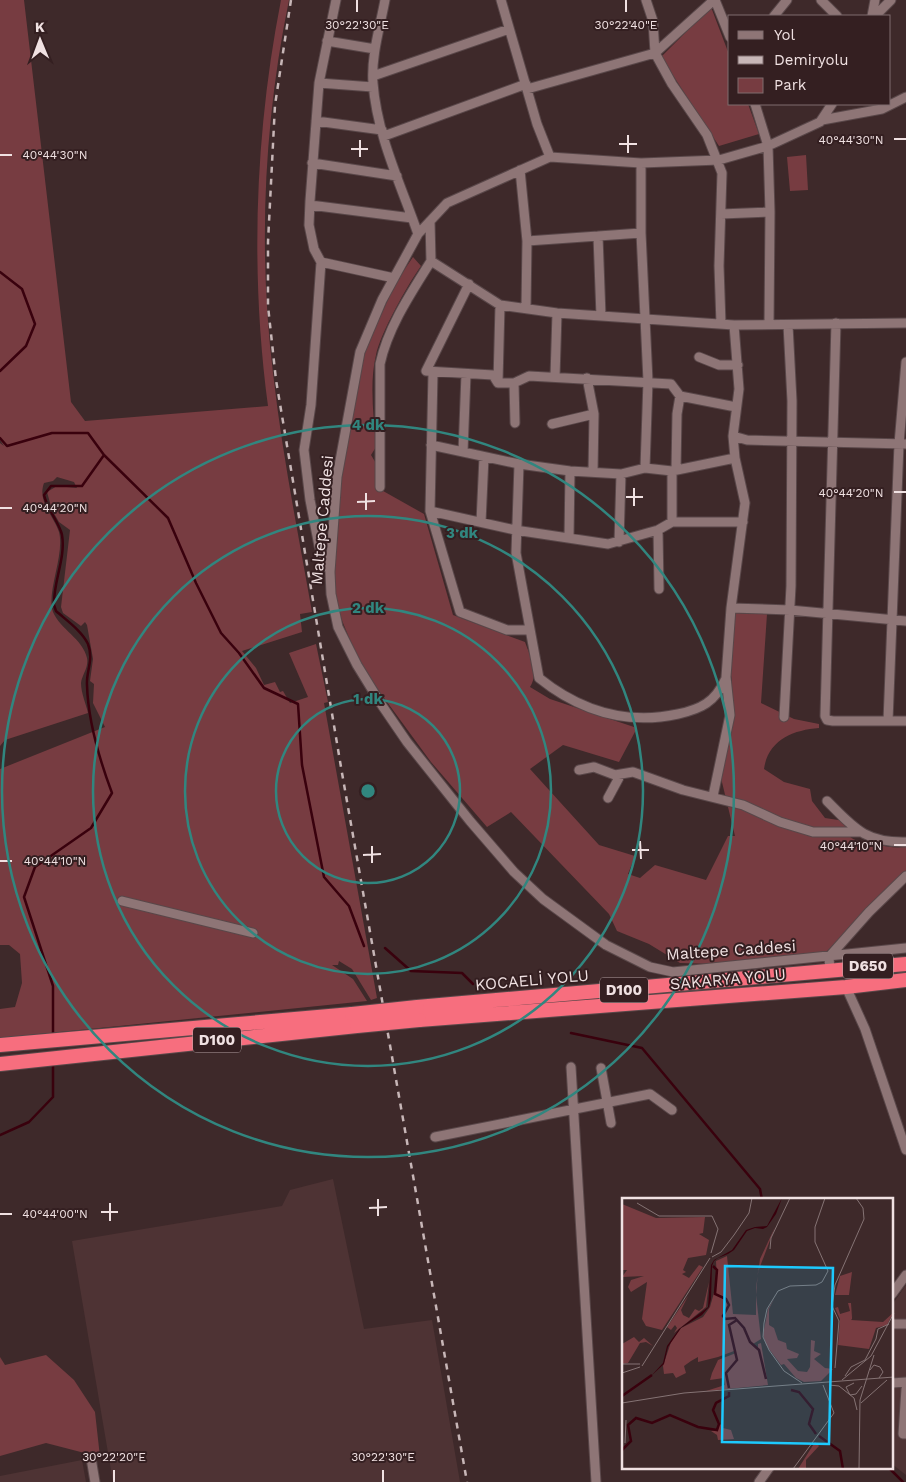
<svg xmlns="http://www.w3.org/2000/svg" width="906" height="1482" font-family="'Work Sans',sans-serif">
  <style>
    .built { fill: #4e3334 }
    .green { fill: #773c41 }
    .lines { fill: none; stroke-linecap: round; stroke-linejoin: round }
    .stream { stroke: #39010d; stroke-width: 2.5 }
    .minor-casing { stroke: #594749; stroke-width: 11 }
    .highway-casing { stroke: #594749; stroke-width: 16 }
    .minor { stroke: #8e7576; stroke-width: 9 }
    .highway { stroke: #f76e7e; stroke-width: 14 }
    .rail { stroke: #c7b6b7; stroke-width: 2.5; stroke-dasharray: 6 6; stroke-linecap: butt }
    .highway-bridge-casing { stroke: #594749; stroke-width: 16; stroke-linecap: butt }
    .highway-bridge { stroke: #f76e7e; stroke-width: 14 }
    .ticks { fill: none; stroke: #f0e1e2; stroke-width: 2 }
    .ring { fill: none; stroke: #31867f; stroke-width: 2.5 }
    .labels { text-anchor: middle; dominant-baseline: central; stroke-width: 4; stroke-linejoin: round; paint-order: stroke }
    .shield { fill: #341f21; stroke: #b8a7a8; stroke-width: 1 }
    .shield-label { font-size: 15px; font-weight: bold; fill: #f0e1e2 }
    .street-label { font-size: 16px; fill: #f0e1e2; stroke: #341f21 }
    .inset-river { fill: none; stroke: #39010d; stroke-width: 2.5 }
    .inset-road { fill: none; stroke: #857374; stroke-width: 1 }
    .view { fill: #1dc9fd; fill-opacity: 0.15; stroke: #1dc9fd; stroke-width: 2.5 }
    .inset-edge { fill: none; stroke: #f0e1e2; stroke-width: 2.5 }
    .ticks-label { font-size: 12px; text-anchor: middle; fill: #f0e1e2; stroke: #341f21; stroke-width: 4; stroke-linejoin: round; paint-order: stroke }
    .centre { fill: #31867f; stroke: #341f21; stroke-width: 2.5 }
    .ring-label { font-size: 15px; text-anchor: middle; font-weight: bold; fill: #31867f; stroke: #341f21; stroke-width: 4; stroke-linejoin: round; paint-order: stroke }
  </style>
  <rect width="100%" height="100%" fill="#3e292a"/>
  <path class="built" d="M333,1179L364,1329L432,1320L460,1482H113L72,1241L282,1206L290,1190Z
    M906,1285V1475L892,1464V1305Z
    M82,1460L86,1482H0V1476Z"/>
  <path class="green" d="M0,0H24L71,402L85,421L268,406C250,272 255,132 281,0H289C264,121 258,250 273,373C282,453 298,533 312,612L300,614L302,632L242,651L256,668L264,685L275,682L280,692L283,691L290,703L308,697L289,653L316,644L328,702L324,703L377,998L371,1000L352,969L339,961L338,965H332L353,979L367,1001L0,1038V1009L15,1007L22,983L20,954L9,945H0V769L105,727L93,703L94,684L90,681L93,659L87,625L85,622L81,626L63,613L61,607L70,530L59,522L52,510L47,492L57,486L77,488L74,482L57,477L53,481L44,483C37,502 54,516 59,532C65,555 46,592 53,612C60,629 83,639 87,658C89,667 82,675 81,683C81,693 86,704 88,713L5,740L0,746V443L4,446L0,440Z
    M711,7L730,57V104H748L759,134L719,146L661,57Z
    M806,155L808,190L790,191L787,157Z
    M413,257L421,266C408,284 380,334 376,355C369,384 374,418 376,447L371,455L377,465L376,487L424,514L453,615L525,642C530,656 539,673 530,687L550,699L637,728L619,762L563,745L530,769L599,845L635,856L628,874L640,878L655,865L706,880L728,836H735L721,778L732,705V681L729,665L735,613L767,614L761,703L794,719L819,724V728C793,730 768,740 764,769L784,782L810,789L812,801L825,818L845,821C844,844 863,841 879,845C889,847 895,848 906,847V873L826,952L714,964L680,963L649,944L617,931L609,914L511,812L487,827L431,762L368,676L358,660L337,608L333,573L339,486L364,352L396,282Z
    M46,1355L74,1380L95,1412L100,1457L46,1443L0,1456V1357L5,1365Z"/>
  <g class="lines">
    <path class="stream" d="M0,272L22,289L35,324L26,346L0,371
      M0,438L7,446L52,433H88L104,455L168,518L196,583L221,633L239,653L264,688L298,704L302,765L324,877L349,906L364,946
      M385,948L411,971L462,973L473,984
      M571,1033L642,1048L760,1189L762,1200
      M53,1035V986L24,897L35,867L91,828L112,793C100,761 88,720 87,685C86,671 94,660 88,644C82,631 66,620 56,611L54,605C53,582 66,558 62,535C60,524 47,509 44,495L51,486H82L104,455
      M0,1135L29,1122L53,1097V1063
      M889,1468L903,1482"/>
    <defs>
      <path id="minor" d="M336,0L319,83L310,201L309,225L314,249L321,262L394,278
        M385,0C380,27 371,56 373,83C377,136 401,185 418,234
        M501,0L537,124L550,157
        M646,0L653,21L655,53L672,84L707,135L722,173L719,266L721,324
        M715,0L730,37
        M821,0L837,16
        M774,16L787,0
        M872,16L875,0
        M875,16L891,0
        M327,41L375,49
        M373,76L509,29
        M319,83L373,87
        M527,89L655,53L714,0
        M755,104L768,146L770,212
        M832,104L820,122L768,146L719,160L641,163L550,157L447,203L418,234L382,300L360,352L337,477L330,572L331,594L338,627L357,665L381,704L407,742L470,821L514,872L543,899L606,945L650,967L673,972L906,948
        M822,120L882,109L906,97
        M316,121L382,130
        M384,136L526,84
        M312,163L397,176
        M641,163V233L648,381L645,468
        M520,170L527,241L526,308
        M310,205L412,218
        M721,214L770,212L769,324
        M430,221L431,261L500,305L557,313L734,325L906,323
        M598,236L601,316
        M527,241L641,233
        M321,262L311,405L304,450L310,500L319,546L329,569
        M469,284L426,371L493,375L498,383H514L529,376L671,384L680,396L736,407
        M836,323L825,716L827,720L833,721H906
        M699,357L719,365H738
        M433,373L430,511L515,530L608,544L658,530L672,522H743
        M555,377L557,313
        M587,378L594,414L593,472
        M498,382L500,305
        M514,383L515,423
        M552,424L594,414
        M733,436L747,440L906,444
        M431,445L519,464L570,471L621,474L645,468L672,471L735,458
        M463,452L466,374
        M519,464L516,553L539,678C580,711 627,725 678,714C701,709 715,702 725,680
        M676,470L677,414L680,396
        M672,471V522
        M380,487V364C388,327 411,293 431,261
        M430,511L460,612L507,630H529
        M481,522L484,457
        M658,530L659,589
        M569,537L570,471
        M619,542L621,474
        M731,608L790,610L906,621
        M784,717L791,586L792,401L788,325
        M888,721L899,444L906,362
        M579,770L594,767L615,775L633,772L683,790L743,805L780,822L813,832H859
        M713,796L730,715L726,677L731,608L745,503L735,458L733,436L739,389L734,325
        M608,798L621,774
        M827,801C854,828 865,843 906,842
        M122,901L253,933
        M830,971L829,957L869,912L906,876
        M846,987L865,1029L906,1150
        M571,1067L596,1482
        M601,1068L611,1123
        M435,1137L650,1094L672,1110
        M892,1294L906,1275
        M892,1324H906
        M892,1383L906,1382
        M906,1389L903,1434H906
        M91,1458L95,1482
        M759,1482L769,1468"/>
      <path id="highway" d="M417,1007L906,964
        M419,1020L846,987L906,980
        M0,1045L352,1014
        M0,1064L357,1026"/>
    </defs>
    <use href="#minor" class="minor-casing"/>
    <use href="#highway" class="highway-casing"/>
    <use href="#minor" class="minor"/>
    <use href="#highway" class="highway"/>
    <path class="rail" d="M291,0L275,105L268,242V306L276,380L342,773L467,1482"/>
    <defs>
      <path id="highway-bridge" d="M352,1014L417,1007
        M357,1026L419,1020"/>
    </defs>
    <use href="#highway-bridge" class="highway-bridge-casing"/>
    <use href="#highway-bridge" class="highway-bridge"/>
  </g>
  <path class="ticks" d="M357,0V12M626,0V12M628,135V153M894,139H906M360,140V157M619,144H637M351,149H368M0,155H12M634,488V506M894,492H906M366,493V510M626,497H643M357,502L375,501M0,508H12M640,841L641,859M894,845H906M372,846V863M632,850H649M363,855L381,854M0,861H12M378,1199V1216M110,1203V1221M369,1208L387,1207M101,1212H118M0,1214H12M114,1470V1482M383,1470V1482"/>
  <g class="ring">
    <circle cx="368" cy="791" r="92"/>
    <circle cx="368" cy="791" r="183"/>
    <circle cx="368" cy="791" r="275"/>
    <circle cx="368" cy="791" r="366"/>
  </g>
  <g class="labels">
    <g class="shield">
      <rect x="843" y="953.5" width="50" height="25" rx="4"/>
      <rect x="600" y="977.5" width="48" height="25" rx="4"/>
      <rect x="193" y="1027.5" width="48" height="25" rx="4"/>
    </g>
    <g class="shield-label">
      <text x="868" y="966">D650</text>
      <text x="624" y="990">D100</text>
      <text x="217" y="1040">D100</text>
    </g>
    <g class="street-label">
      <text transform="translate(322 520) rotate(-85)">Maltepe Caddesi</text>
      <text transform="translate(731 950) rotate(-4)">Maltepe Caddesi</text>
      <text transform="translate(728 979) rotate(-5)">SAKARYA YOLU</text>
      <text transform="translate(532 980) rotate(-5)">KOCAELİ YOLU</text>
    </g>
  </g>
  <g transform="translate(622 1198)">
    <rect width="271" height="271" fill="#3e292a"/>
    <path d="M0,6L34,20L83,19L81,35L77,36L87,42L84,57L66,60L61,72L64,74L60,76L67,80L77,67L81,69L40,132L24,128L20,121L25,84L9,94L6,89L9,82L22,78L0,79L5,72H0ZM153,29L136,74L134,97L139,141L131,146L136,152V146L139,145L146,187L84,193L103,187L102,180L88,182L90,175L96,162L114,155L112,148V153L96,159L76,164V159L69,163L62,168L64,175L54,180L51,175L42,176L41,168L49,144L59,130L81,119L88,109L95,84L94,63L105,58L111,116L134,117V90L138,61ZM230,74L227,97H213L218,78ZM231,79L230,121L229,122L261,124L271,115L265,127L254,130L247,151L216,147L218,121L213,110L216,109L218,116L228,113L226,105H229L230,119ZM87,84L84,109L52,135L55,130L53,127L49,132L45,129L66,98L59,112L61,117L67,120L73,111L77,113L81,110ZM152,101L147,111V127L152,130L156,142L164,145L165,151L177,156L175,160L165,161L176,173L185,174L188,169L189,142L193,143L192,153L199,156L192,161L203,170L211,171L199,183L182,184L174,180L162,166L159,167L144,147L141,137L146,111ZM12,139L17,144L22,140L31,148L24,144L18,145L6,165L0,166V146ZM97,224L101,230L109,232L112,241L96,242L95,237L89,233L95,232ZM193,244L197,248L184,262V271H176Z" fill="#773c41"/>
    <path d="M160,0L154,16L145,29L141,31L133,30L125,33L112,52L106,56L96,60L92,63L90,68L89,101L87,109L80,117L59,130L46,149L42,166L29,178L41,165L45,148L57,131L86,109L89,67L92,62L110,52L124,32L133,29L145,28Z" fill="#39010d"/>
    <path class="inset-river" d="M91,68L95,72L93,96L104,101L107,107L101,118L103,121L113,120L122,130L128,144L137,152L144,181M107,190L104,175L115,162L107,127L115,122M169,192L177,194L191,211L187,226L194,236M0,198L30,177M197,238L218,253L221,271M0,252L9,243L6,227L14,220L30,225L48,217L76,229L95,232L97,226L91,212L94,205L107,198V194"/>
    <path class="inset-road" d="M15,5L37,18H90L96,31L89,55M148,51L149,40L168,0M90,59L99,54L112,37L127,15L130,0M254,141L256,131L267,126M249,158L272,115M0,166H18M20,168L88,60M213,170L217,123L210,108L213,87L242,21L241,10L234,0M248,172L252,167L258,169L261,174L257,180M0,175L18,169M223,178L229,169L243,162L254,141M220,182L249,158M180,185L162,173L147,152L141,139L142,125L145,111L156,93L168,88L194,87L200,84L206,73L193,44V29L203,0M232,185L224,189L228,197L234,196L240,188M207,187L217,188L232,200L235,212M0,205L62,195L272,179M239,205L265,182M3,245L4,222M171,271L212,215L201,187M237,271L238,202L252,157"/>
    <path class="view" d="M103,68L211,70L207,246L100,244Z"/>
    <rect width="271" height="271" class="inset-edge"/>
  </g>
  <g class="ticks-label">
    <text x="357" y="29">30°22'30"E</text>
    <text x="626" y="29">30°22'40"E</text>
    <text x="851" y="144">40°44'30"N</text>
    <text x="55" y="159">40°44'30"N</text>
    <text x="851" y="497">40°44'20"N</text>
    <text x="55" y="512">40°44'20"N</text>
    <text x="851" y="850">40°44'10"N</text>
    <text x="55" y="865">40°44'10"N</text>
    <text x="55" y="1218">40°44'00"N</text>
    <text x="114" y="1461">30°22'20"E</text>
    <text x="383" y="1461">30°22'30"E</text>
  </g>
  <circle cx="368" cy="791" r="8" class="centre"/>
  <g class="ring-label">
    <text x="368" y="430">4 dk</text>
    <text x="462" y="538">3 dk</text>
    <text x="368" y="613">2 dk</text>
    <text x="368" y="704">1 dk</text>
  </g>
  <rect x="728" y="15" width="162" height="90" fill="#341f21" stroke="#7f6d6e"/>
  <rect x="738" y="31" width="25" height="8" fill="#8e7576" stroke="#7f6d6e"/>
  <text x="774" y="40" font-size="15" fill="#f0e1e2">Yol</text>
  <rect x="738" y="56" width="25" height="8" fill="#c7b6b7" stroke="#7f6d6e"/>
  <text x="774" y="65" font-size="15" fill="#f0e1e2">Demiryolu</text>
  <rect x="738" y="78" width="25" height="15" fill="#773c41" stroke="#7f6d6e"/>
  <text x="774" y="90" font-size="15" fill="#f0e1e2">Park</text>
  <g transform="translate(40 40) rotate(359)" stroke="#341f21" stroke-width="4" paint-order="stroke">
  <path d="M0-4L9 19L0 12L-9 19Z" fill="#f0e1e2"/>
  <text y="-8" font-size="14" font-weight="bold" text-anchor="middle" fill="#f0e1e2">K</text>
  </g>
</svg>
